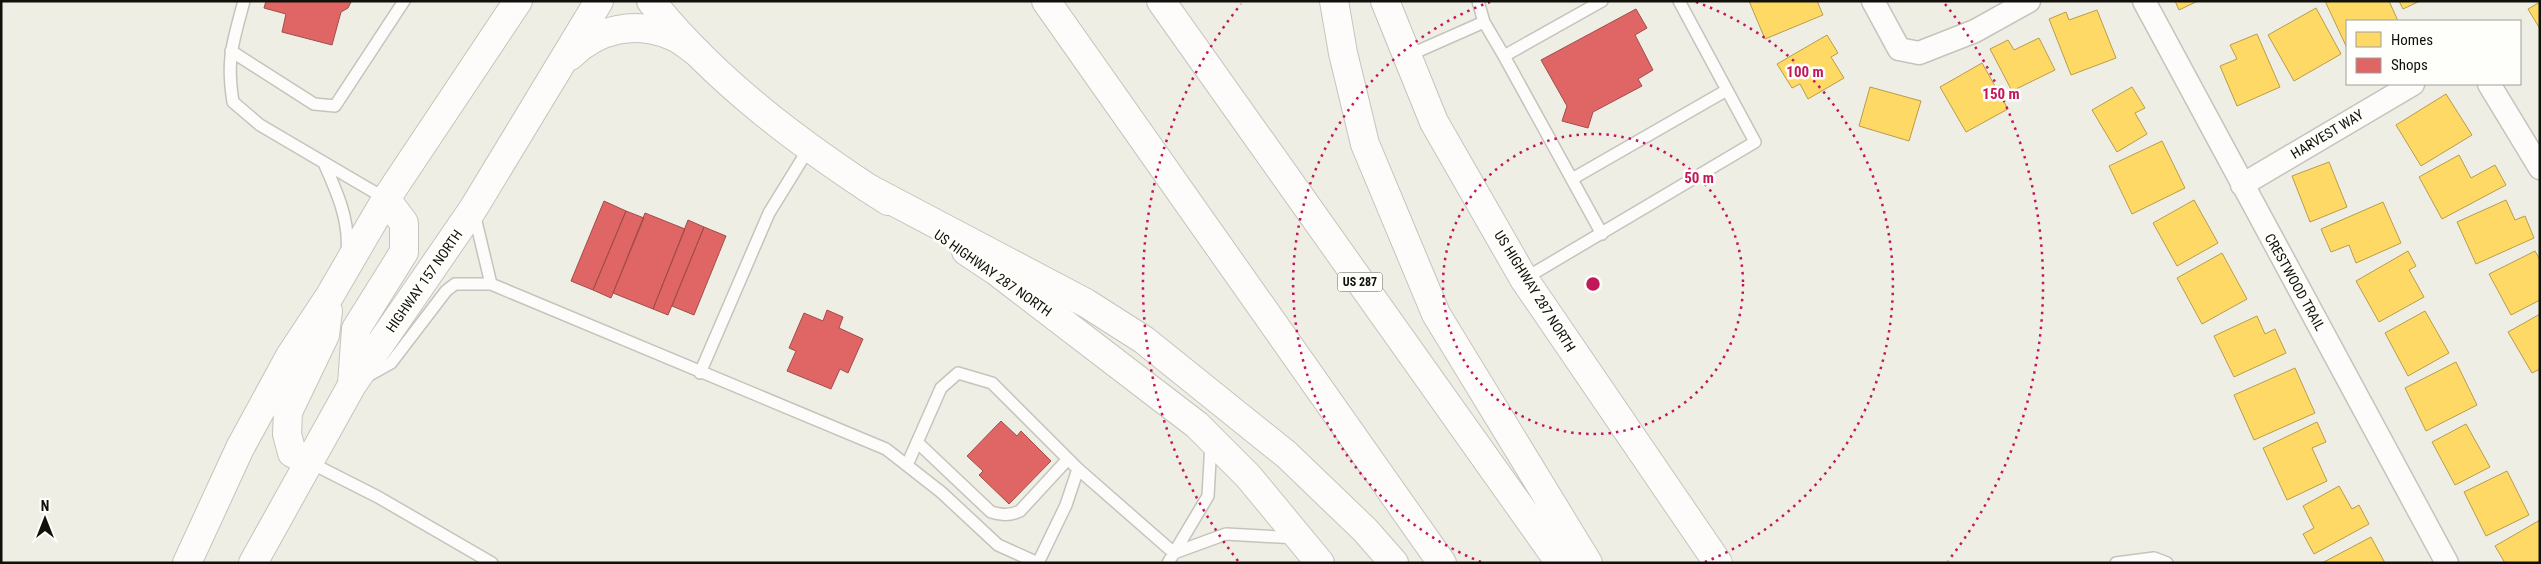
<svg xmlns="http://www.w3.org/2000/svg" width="2541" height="564" font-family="'Roboto Condensed',sans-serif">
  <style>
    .homes { fill: #ffd966; stroke: #b89d4a }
    .shops { fill: #e06666; stroke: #a24c4a }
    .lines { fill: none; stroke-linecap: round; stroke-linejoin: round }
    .lane-casing { stroke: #c5c4bc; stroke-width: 14 }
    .street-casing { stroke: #c5c4bc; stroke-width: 25 }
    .secondary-casing { stroke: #c5c4bc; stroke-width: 30 }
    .primary-casing { stroke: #c5c4bc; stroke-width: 30 }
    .highway-casing { stroke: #c5c4bc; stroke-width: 30 }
    .lane { stroke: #fdfcfb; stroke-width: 11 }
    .street { stroke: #fdfcfb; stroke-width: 22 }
    .secondary { stroke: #fdfcfb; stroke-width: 28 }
    .primary { stroke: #fdfcfb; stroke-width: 28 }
    .highway { stroke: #fdfcfb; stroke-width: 28 }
    .ring { fill: none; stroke: #c2185b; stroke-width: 2.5; stroke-dasharray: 2.5 5 }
    .labels { text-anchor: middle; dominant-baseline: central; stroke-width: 5; stroke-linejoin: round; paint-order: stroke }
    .shield { fill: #fefefa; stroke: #585752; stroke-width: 1 }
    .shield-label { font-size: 12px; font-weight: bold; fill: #11100a }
    .street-label { font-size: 14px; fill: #11100a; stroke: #fefefa }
    .centre { fill: #c2185b; stroke: #fefefa; stroke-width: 2.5 }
    .ring-label { font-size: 15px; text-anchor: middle; font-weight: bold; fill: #c2185b; stroke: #fefefa; stroke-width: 5; stroke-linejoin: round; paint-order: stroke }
  </style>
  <rect width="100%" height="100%" fill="#efeee4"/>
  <path class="homes" d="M1749,1H1817L1823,15L1765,39Z
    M2175,1H2198L2179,10Z
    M2325,1H2389L2398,21H2347V48Z
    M2399,1H2420L2403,9Z
    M2540,2V29L2528,9Z
    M2316,8L2341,54L2294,81L2268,35Z
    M2097,10L2116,58L2071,75L2049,19L2066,12L2069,20Z
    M2257,34L2280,87L2237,106L2220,66L2237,59L2230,45Z
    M1827,35L1838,53L1831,57L1844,78L1808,99L1800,84L1792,88L1777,64Z
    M2039,38L2055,70L2012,91L1990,49L2008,40L2014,50Z
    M1982,63L2008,109L1966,132L1940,87Z
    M1870,87L1921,101L1909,141L1859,126Z
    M2132,87L2145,108L2135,113L2147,134L2117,152L2092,110Z
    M2446,94L2472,135L2421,166L2396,125Z
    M2162,141L2185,188L2132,214L2109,166Z
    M2459,155L2471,178L2495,165L2506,185L2442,219L2419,177Z
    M2329,162L2347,207L2310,222L2292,176Z
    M2194,200L2218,243L2177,266L2153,223Z
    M2506,200L2515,220L2525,216L2534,238L2476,264L2457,222Z
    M2383,202L2401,243L2356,263L2349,245L2331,252L2321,229Z
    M2408,251L2416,266L2409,270L2424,297L2379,322L2356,281Z
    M2535,251L2540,260V300L2511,315L2489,274Z
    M2222,253L2247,299L2202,324L2177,278Z
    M2425,311L2449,353L2408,376L2385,333Z
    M2540,314V369L2532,373L2508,332Z
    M2257,316L2265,334L2275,329L2286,353L2234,377L2214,336Z
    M2456,362L2477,405L2426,431L2405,388Z
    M2295,368L2315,413L2254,440L2234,395Z
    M2317,422L2326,442L2312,448L2327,481L2287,500L2263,448Z
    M2466,424L2490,467L2455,485L2432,442Z
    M2507,471L2529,515L2486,536L2464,492Z
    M2339,486L2352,509L2359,505L2369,524L2314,554L2303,534L2314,528L2303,506Z
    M2540,520V563H2505L2495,546Z
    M2371,537L2385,563H2322Z"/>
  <path class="shops" d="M266,1H351V2L348,8L341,12L332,45L282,32L286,14L264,8Z
    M1636,9L1647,28L1635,35L1653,70L1638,79L1642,86L1593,112L1588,128L1562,121L1567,106L1541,60Z
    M604,201L626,211L593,290L571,281Z
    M626,211L644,218L611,298L593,290Z
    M645,213L685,229L653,309L613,293Z
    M688,220L704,227L668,315L653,309Z
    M704,227L726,236L694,315L672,306Z
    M827,310L843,317L839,328L863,339L848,373L840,369L831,389L787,371L796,351L789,348L804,313L823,321Z
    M1001,421L1017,436L1021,431L1051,461L1009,504L979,475L983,471L967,456Z"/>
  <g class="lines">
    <defs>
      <path id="lane" d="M244,1C233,42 226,59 233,102L260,125L386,199
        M1478,1L1484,22
        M231,51L314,104L335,106L404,1
        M1407,56L1484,22L1504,56L1602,1
        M1504,56L1602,234
        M324,163C337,192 350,221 347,253
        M1572,179L1727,90
        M474,213L491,284
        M1524,279L1755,142L1679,1
        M700,373L769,213L809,148
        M366,377L391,363L446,291L455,284H491L886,449L941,492L998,545L1038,563
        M917,442L991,512C1002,515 1009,516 1020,511L1068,459
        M309,462L378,497L492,563
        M907,465L941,388L958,373L992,383L1078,469L1066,505L1038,563
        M1078,469L1174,553
        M1174,553L1226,534L1296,538
        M1168,563L1208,496L1211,443
        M2116,563L2154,558L2167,563"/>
      <path id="street" d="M1873,1L1899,49L1919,53L1975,31L2029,1
        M2144,1L2447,563
        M2489,84L2540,168
        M2242,185L2413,84"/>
      <path id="secondary" d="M651,1C716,82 801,145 888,201
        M1385,1L1434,122L1524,279L1718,563
        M966,251L996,271L1197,425L1248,476L1320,563"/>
      <path id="primary" d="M570,56C597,29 636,20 672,36C681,39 690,48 698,53
        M352,384L356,329L404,252V223L386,199
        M309,462L292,453L287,434L288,412L325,335L328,311
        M187,563L240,448L290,356L329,297L386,199L518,1
        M253,563L352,385L473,209L599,1"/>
      <path id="highway" d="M1046,1L1442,563
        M1161,1L1560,563
        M1334,1L1343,53L1365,144L1436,314L1588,563
        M868,188L1086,303L1144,340L1287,455L1365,530L1394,563"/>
    </defs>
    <use href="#lane" class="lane-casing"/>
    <use href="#street" class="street-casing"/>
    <use href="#secondary" class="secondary-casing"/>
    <use href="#primary" class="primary-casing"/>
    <use href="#highway" class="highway-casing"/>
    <use href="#lane" class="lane"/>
    <use href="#street" class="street"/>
    <use href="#secondary" class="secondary"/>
    <use href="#primary" class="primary"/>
    <use href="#highway" class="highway"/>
  </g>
  <g class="ring">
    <circle cx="1593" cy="284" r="150"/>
    <path d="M1481 562A300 300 0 0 1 1490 2M1696 2A300 300 0 0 1 1705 562"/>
    <path d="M1238 561A450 450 0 0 1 1241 4M1945 4A450 450 0 0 1 1948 561"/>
  </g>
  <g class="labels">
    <rect class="shield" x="1337.5" y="272.5" width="45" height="19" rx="4"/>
    <g class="shield-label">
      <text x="1360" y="282">US 287</text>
    </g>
    <g class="street-label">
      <text transform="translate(2327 134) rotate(-31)">HARVEST WAY</text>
      <text transform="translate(993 273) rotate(35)">US HIGHWAY 287 NORTH</text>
      <text transform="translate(424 281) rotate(-55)">HIGHWAY 157 NORTH</text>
      <text transform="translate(2295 282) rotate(61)">CRESTWOOD TRAIL</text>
      <text transform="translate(1535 291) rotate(58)">US HIGHWAY 287 NORTH</text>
    </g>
  </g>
  <circle cx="1593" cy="284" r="8" class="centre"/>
  <g class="ring-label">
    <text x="1805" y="77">100 m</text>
    <text x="2001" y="99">150 m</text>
    <text x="1699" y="183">50 m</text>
  </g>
  <rect width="2541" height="564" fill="none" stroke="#11100a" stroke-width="5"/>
  <rect x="2346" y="20" width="175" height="65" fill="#fefefa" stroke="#9f9f9a"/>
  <rect x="2356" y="32" width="25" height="15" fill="#ffd966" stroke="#9f9f9a"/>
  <text x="2391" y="45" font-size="15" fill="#11100a">Homes</text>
  <rect x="2356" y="58" width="25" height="15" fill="#e06666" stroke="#9f9f9a"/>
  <text x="2391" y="70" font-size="15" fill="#11100a">Shops</text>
  <g transform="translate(45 519)" stroke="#fefefa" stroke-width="4" paint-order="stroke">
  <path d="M0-4L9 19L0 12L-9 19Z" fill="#11100a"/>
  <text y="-8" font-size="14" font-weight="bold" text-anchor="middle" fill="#11100a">N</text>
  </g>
</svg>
